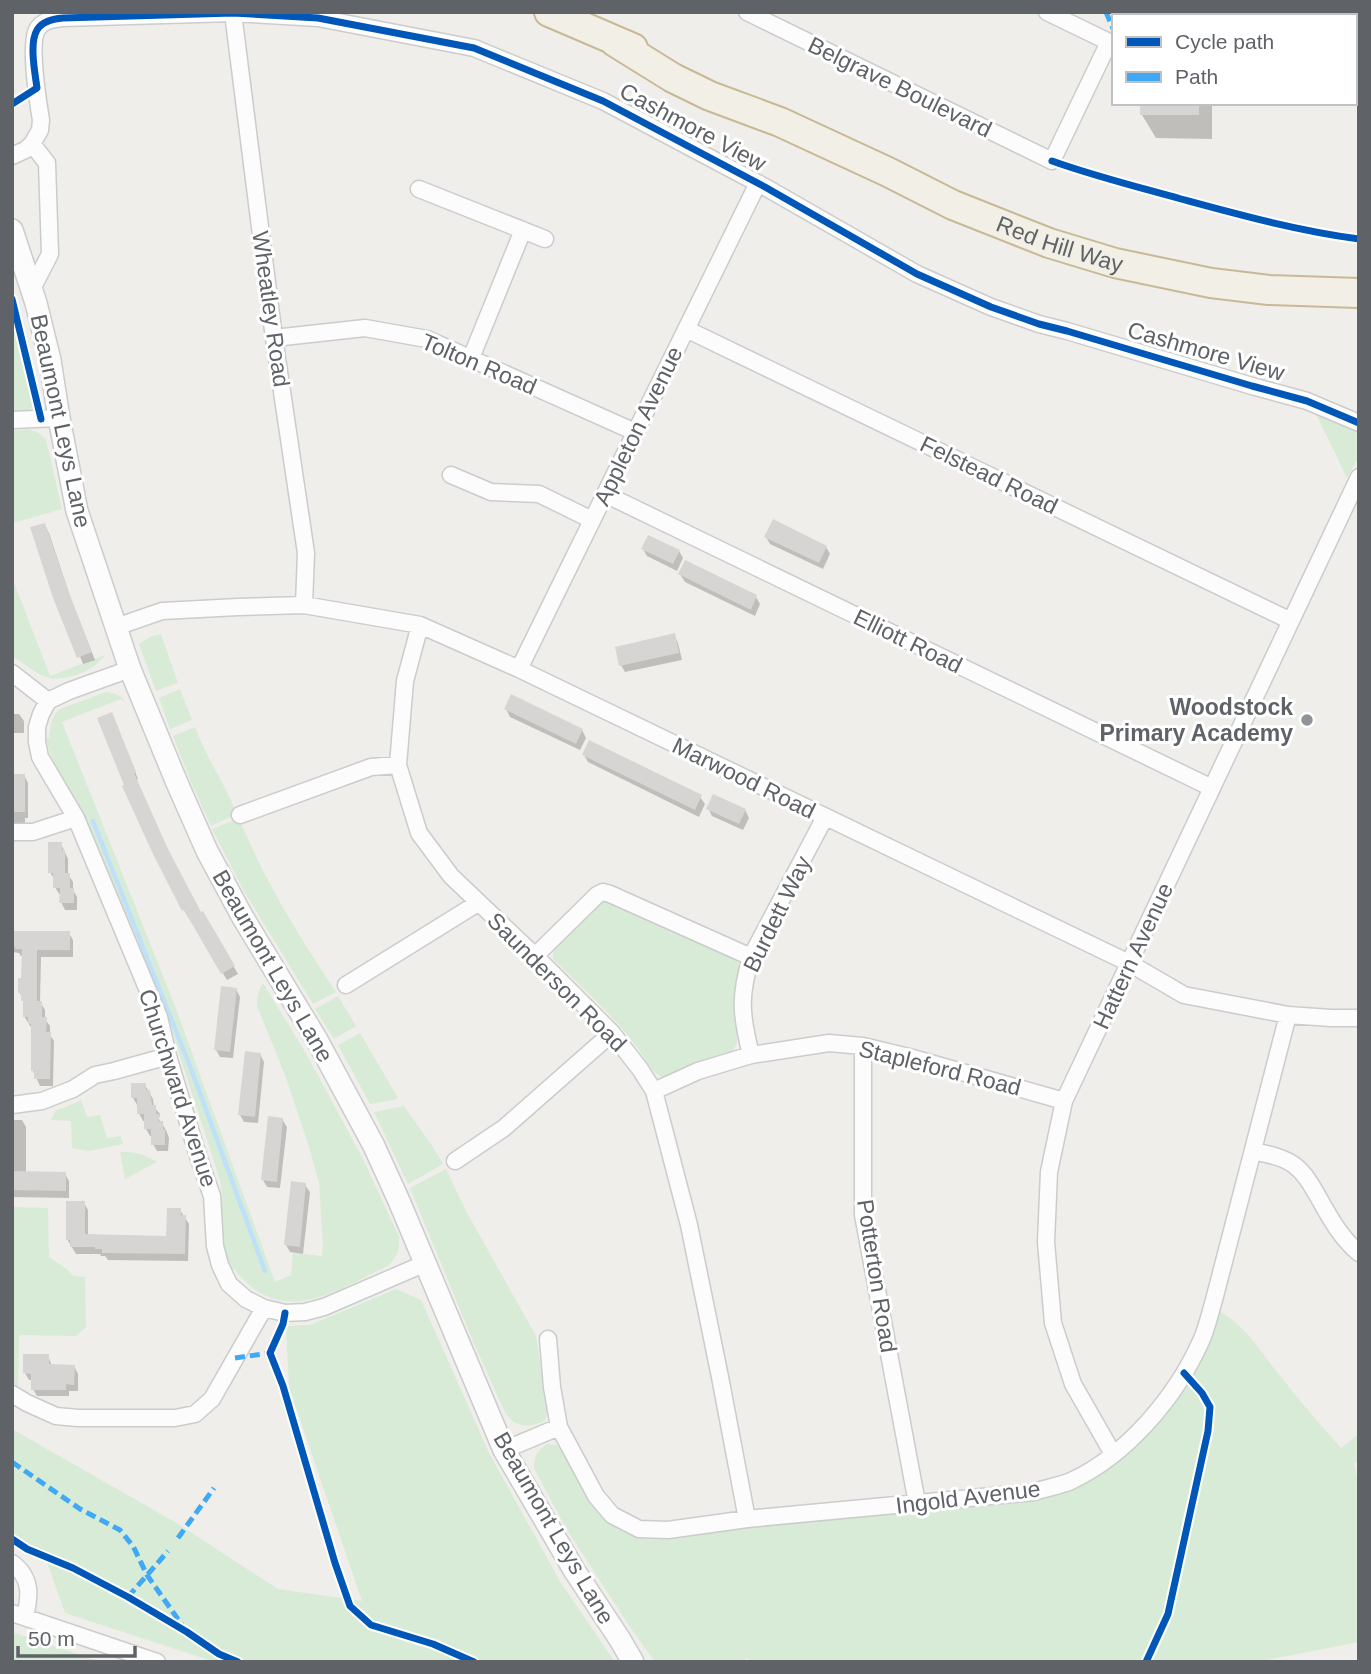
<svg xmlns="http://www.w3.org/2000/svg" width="1371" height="1674" font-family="Arial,sans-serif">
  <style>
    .green { fill: #d8ebd6 }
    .shadow { fill: #0003 }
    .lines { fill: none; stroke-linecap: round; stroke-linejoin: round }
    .stream { stroke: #bfe0f9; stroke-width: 4.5 }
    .building { fill: #d6d5d3 }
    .minor-casing { stroke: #cbcccc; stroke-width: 19 }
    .tertiary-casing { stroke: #cbcccc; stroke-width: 24 }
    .trunk-casing { stroke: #c8b996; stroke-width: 32 }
    .minor { stroke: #fdfcfc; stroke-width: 16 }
    .tertiary { stroke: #fdfcfc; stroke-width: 21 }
    .trunk { stroke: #f2f0e6; stroke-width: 28 }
    .quiet { stroke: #3fa9f5; stroke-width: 5; stroke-dasharray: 10 5; stroke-linecap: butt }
    .cycleway-casing { stroke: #fff; stroke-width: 11 }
    .cycleway { stroke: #0057b8; stroke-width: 7 }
    .poi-dot { fill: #919496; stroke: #fff; stroke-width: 2.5 }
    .labels { text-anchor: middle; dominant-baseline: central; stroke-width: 6; stroke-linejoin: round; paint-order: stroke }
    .street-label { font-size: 23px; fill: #5f6368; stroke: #fff }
    .poi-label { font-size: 23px; font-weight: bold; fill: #5f6368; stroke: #fff; text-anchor: end }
  </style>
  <rect width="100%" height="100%" fill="#efeeea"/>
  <path class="green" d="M12,309L34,407L28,410L12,411Z
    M1316,414L1359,432V456L1347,478Z
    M28,429L39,433L46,440L62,509L13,523L12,431Z
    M12,577L50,676L105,655C96,670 64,683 46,677C34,673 24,662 12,657Z
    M161,634L178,683L156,691L139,644L150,637Z
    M180,689L192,720L170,729L159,698Z
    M106,692C114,693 122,695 126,703L121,699L62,722L175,1006L275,1282L291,1275L293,1253L322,1256L323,1246L319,1183L310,1150L285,1075L257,1006C257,997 258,991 263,983L307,1055L363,1159L399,1237C400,1249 397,1257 388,1266C334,1291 282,1330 234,1269L230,1272L222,1244V1197L220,1180L167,1016L85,817C71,789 52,769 46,738H49C50,726 51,717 60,709Z
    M195,727C206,757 225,784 237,814L211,826L190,780L173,736Z
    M239,818C264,880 299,936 336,992L313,1004L244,891L212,829Z
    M607,895L731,954C735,958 739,962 739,968C739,977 735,987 735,996C734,1014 744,1034 733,1051L665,1078C650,1073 645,1057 636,1046C612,1014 581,987 553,959L554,948L557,944Z
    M338,996L356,1026L334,1039L315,1009Z
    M360,1033L398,1098L394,1100L370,1104L338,1045Z
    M81,1100L87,1117L100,1115L107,1138L121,1136L123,1144L89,1151L72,1148L71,1121L51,1120L56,1110L66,1107Z
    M404,1106L433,1147L443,1164L408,1184L374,1112Z
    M120,1152C134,1151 146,1155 157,1162L125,1179Z
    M446,1169L466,1211L536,1336L548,1411L545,1420C531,1429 514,1428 505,1412L475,1346L410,1188Z
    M12,1207L48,1208L49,1257L68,1270L74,1276L85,1277L86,1327L76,1336L19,1335L18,1388L12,1383Z
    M396,1289L421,1300L489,1453L561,1583L615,1662H215L65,1613L44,1554L12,1538V1429L175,1522L278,1589L362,1601L289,1387L286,1326L310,1325Z
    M1218,1310C1248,1328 1259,1350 1281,1377C1300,1401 1320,1425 1341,1448L1359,1434V1461L1354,1463L1359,1486V1642L1256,1662H751L747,1658L742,1662H655L632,1630L565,1527L534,1468C534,1456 537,1451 547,1444L557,1445L566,1452L590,1499L607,1521L636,1536L670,1538L747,1528L1015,1502L1051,1494L1118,1460L1139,1442L1170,1406Z
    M12,1632L102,1662H12Z"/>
  <path class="shadow" d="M1138,103H1212V139L1156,138L1142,115V109Z
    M45,526L49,533L72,602L95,660L83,664L47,572Z
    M766,537L826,547L830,554L823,569L770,544Z
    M643,549L679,551L683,558L677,571L647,556Z
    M680,574L756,597L760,604L755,616L685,582Z
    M674,635L678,643L682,660L625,672L621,665Z
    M506,709L582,730L586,738L580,750L510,717Z
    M12,714H19L24,721V733H12Z
    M115,721L138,779L136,780L171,858L200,914L202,913L238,974L227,980L189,917H188L184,910L154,853Z
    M584,755L700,797L705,804L699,817L588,762Z
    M12,775H24L28,783V818H25V826H14L12,822Z
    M708,808L745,810L749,818L743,830L712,816Z
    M61,844L68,859V874L73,882V890L77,897V910H65L61,902V894H59L55,887L54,879L50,872Z
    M12,932L69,933L73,940V957H41L40,1002L45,1010V1019L50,1026V1035L54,1041L53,1086H40L33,1071L32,1029L24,1016L25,1004L20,993L23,979V956H21L19,953L12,952Z
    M236,989L240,997L233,1058L220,1057L216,1050Z
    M260,1054L264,1062L258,1123L244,1122L240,1115Z
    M145,1085L153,1099L154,1107L160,1114L159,1119L166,1130L169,1138L168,1151H157L153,1144V1136H150L146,1129V1121H143L139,1113L137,1105L133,1098Z
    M282,1119L287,1127L280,1188L267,1187L263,1180Z
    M12,1120H22L26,1127V1173L65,1174L69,1181V1198L12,1197Z
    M305,1185L310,1192L303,1254L290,1252L286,1245Z
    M84,1203L88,1210V1236L168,1238L180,1210L189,1224L188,1261L108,1260L105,1256H101L100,1254H76L67,1239Z
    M48,1356L52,1366H74L78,1374V1391H69V1396H37L33,1389V1380H29L25,1373Z"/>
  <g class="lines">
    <path class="stream" d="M93,821L193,1074L265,1271"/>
  </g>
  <path class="building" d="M1140,103H1199V115H1140Z
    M773,519L827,546L819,563L764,537Z
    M45,523L69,593L92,652L77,658L53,598L30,527Z
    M648,535L680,550L673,564L641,549Z
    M685,560L757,595L751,610L678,574Z
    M675,633L679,653L619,666L615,647Z
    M511,694L583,729L576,744L504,709Z
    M112,712L136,772L134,773L168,849L201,912L203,911L235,966L221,974L184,910L182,911L153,854L122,786L124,785L97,718Z
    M589,740L702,795L695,810L582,755Z
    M12,774H25V812H12Z
    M713,794L746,809L739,824L706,809Z
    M48,842H62V850H65V873H70V888H53V873H48Z
    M60,888H74V903H59Z
    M12,931H70V950H37V1001H42V1017H47L46,1032H51L50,1079H34V1071H31V1024H28V1017H23V1001H21V993H18V978H21L22,949H15V947H12Z
    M221,986L237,988L230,1052L214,1050Z
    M245,1051L261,1053L255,1117L238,1115Z
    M131,1083H146V1090H150L152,1105H156V1114H159V1121H163V1129H165V1145H151V1129H144V1114H137V1098H131Z
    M268,1116L283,1118L277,1182L261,1180Z
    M12,1171L66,1172V1191L12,1190Z
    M291,1181L306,1183L300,1247L284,1245Z
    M66,1201H85V1234L166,1236L167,1208H181V1215H186L185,1254L102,1253V1249H95V1247H70V1240H66Z
    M23,1354H49V1364L75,1365L74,1385L66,1384V1390H31V1374L23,1373Z"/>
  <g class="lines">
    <defs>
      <path id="minor" d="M747,12L1052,161L1109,42L1114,44
        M1047,12L1109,42
        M233,13L274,338L306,553L304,605
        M1314,16L1322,12
        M12,156L25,150L32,144
        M419,189L545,239
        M32,289L50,254L47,163L32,144L40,130L41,120C38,102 28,41 38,28C44,20 54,19 63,18L233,13L318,18L474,48L603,101L765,187L917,274L991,307L1039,324L1067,331L1252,386L1307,401L1359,423
        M686,329L1291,621
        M274,338L365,328L427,339L635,432
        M471,358L523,230
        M12,420L59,418
        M451,475L491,492L539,494L592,520
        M605,494L1212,788
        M420,625L405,681L398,765L419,833L451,876L535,956L612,1033L640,1069L654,1091L689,1225L720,1377L747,1519
        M116,627L162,611L238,607L304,605L420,625L519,669L1129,963L1184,995L1288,1015L1331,1018H1359
        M519,669L758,183
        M12,673L48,701L69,691L130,669
        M48,701L41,714L37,727V742L40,757L76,818L159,1017L168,1056L198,1156L212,1196L215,1246L220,1265L229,1284L246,1299L264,1308L285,1313L305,1312L324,1307L426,1263
        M240,815L371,767L398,765
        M12,832H33L76,818
        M535,956L597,895L603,892L610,894L751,957
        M346,985L478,903
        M863,1046V1215L917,1503
        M751,1055C741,1015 739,997 751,957L825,817
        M654,1091L698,1071L751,1055L829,1043L863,1046L909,1057L1064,1101
        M12,1105L42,1101L73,1089L95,1075L114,1071L168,1056
        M1253,1151C1267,1154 1283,1157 1294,1165C1306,1174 1313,1188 1320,1200C1331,1220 1342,1239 1359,1253
        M455,1161L504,1128L612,1033
        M548,1339L552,1387L559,1427L596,1496L612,1515L639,1529L668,1530L747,1519L1034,1492C1046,1488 1059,1486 1071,1481C1127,1455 1176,1397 1201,1341C1207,1328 1210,1313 1214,1300L1288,1015
        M12,1394L27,1403L56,1416L78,1418H175L195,1414L212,1399L264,1308
        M504,1450L559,1427
        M1113,1454L1073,1384L1053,1323L1046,1242L1049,1172L1064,1101L1359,477
        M12,1563C32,1578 30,1595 25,1617
        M12,1613L157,1662"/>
      <path id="tertiary" d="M12,230L36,303L50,360L59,418L77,511L130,669L177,783L207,851L242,916L317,1040L374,1146L399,1201L504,1450L574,1570L619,1638L633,1662"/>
      <g id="trunk">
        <path d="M549,12L633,48"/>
        <path id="s1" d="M615,42L673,78L710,96L780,122L888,172L953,205L1049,243L1115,263L1211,283L1269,290L1359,293"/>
      </g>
    </defs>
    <use href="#minor" class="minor-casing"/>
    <use href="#tertiary" class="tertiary-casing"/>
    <use href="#trunk" class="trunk-casing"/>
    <use href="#minor" class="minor"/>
    <use href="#tertiary" class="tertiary"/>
    <use href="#trunk" class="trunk"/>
    <path class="quiet" d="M1106,12L1114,31
      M235,1358L270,1353
      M12,1462L80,1509L120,1530L133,1546L147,1575L182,1625
      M178,1538L214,1488
      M128,1597L168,1551"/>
    <defs>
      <path id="cycleway" d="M12,104L37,88C35,73 29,43 37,30C42,21 53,19 63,18L233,13L318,18L474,48L603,101L765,187L917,274L991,307L1039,324L1067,331L1252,386L1307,401L1359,423
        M1052,161C1094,176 1138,187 1181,199C1240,215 1298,231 1359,239
        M12,299L41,419
        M285,1313L283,1324L270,1353L283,1386L335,1563L350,1606L371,1625L433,1644L474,1662
        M12,1539L27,1549L73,1568L128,1597L187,1632L219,1654L238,1662
        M1146,1662L1168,1614L1208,1431L1210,1407L1202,1393L1184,1373"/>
    </defs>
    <use href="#cycleway" class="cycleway-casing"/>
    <use href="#cycleway" class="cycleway"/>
  </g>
  <circle class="poi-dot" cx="1307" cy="720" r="7"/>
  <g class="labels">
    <g class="street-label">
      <text transform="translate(900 87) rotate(26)">Belgrave Boulevard</text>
      <text transform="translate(693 127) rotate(28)">Cashmore View</text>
      <text stroke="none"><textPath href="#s1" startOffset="490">Red Hill Way</textPath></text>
      <text transform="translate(271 309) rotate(82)">Wheatley Road</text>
      <text transform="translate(1206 351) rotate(16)">Cashmore View</text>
      <text transform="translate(479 364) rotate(23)">Tolton Road</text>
      <text transform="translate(61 421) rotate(78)">Beaumont Leys Lane</text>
      <text transform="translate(638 426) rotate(-64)">Appleton Avenue</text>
      <text transform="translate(989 475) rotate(26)">Felstead Road</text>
      <text transform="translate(908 641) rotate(26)">Elliott Road</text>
      <text transform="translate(744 778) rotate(26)">Marwood Road</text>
      <text transform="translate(777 914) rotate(-64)">Burdett Way</text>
      <text transform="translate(1133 956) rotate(-65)">Hattern Avenue</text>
      <text transform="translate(273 966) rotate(60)">Beaumont Leys Lane</text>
      <text transform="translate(557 982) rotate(45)">Saunderson Road</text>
      <text transform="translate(940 1068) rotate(14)">Stapleford Road</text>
      <text transform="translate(178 1088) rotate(72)">Churchward Avenue</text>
      <text transform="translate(877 1276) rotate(81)">Potterton Road</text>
      <text transform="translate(968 1497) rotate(-7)">Ingold Avenue</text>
      <text transform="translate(554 1528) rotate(60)">Beaumont Leys Lane</text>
    </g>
    <g class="poi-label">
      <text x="1293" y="707">Woodstock<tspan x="1293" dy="26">Primary Academy</tspan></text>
    </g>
  </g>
  <rect width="1371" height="1674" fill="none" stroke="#5f6368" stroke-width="28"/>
  <rect x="1112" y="14" width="245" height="91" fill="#ffffff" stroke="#bfc1c3" stroke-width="2"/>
  <rect x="1126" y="37" width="35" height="10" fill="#0057b8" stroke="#bfc1c3" stroke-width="2"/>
  <text x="1175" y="49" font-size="21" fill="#5f6368">Cycle path</text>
  <rect x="1126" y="72" width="35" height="10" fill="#3fa9f5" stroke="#bfc1c3" stroke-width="2"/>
  <text x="1175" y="84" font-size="21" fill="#5f6368">Path</text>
  <path d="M18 1646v10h117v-10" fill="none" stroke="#5f6368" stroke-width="3.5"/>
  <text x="28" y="1646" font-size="21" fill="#5f6368" stroke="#ffffff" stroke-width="5" paint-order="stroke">50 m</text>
</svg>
